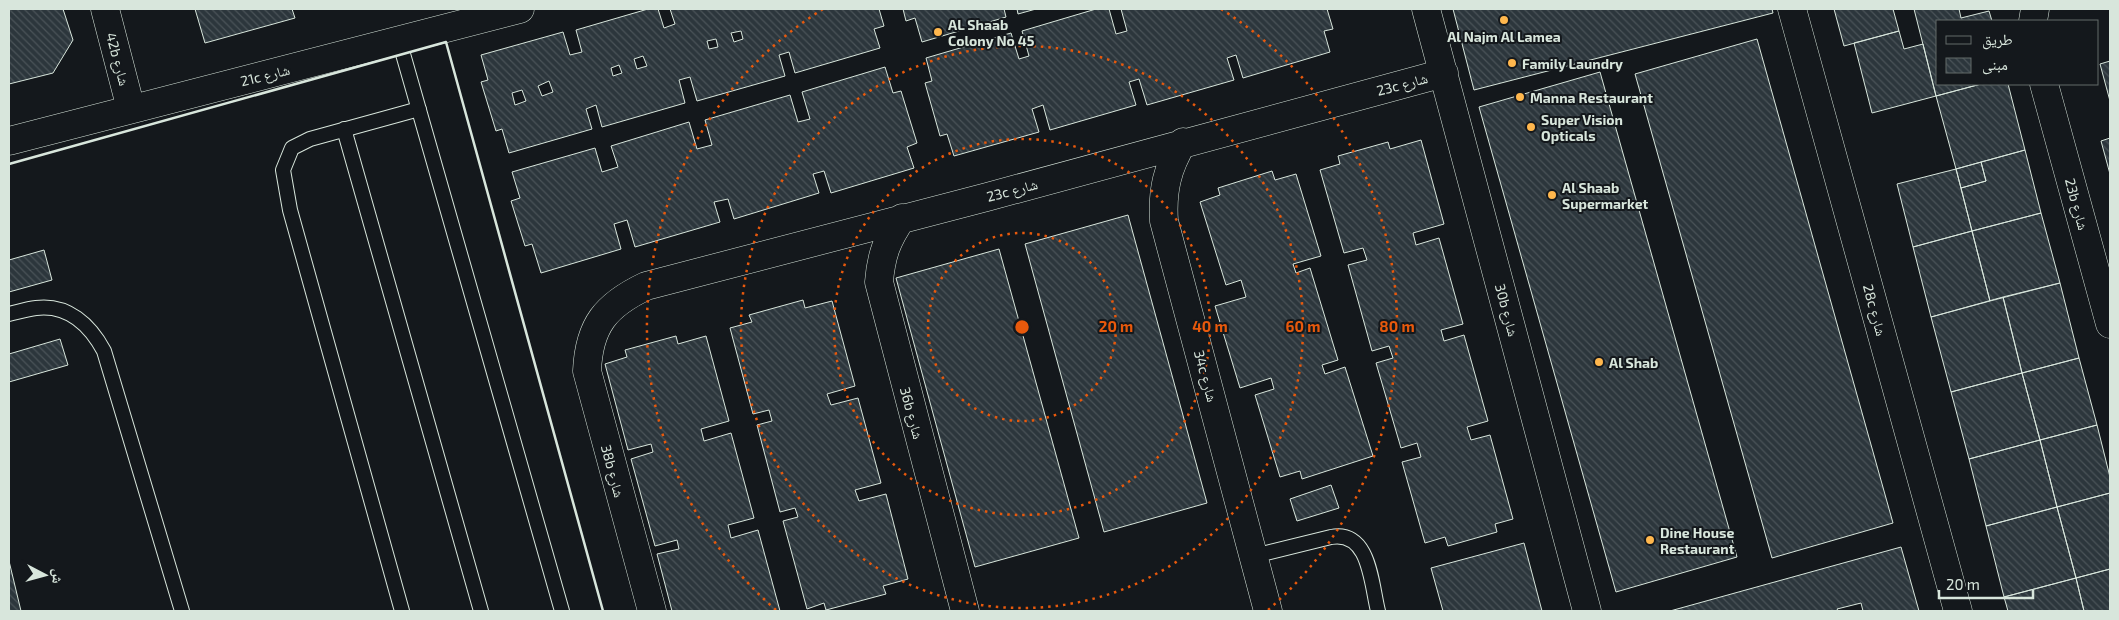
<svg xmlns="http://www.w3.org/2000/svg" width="2119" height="620" font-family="'Exo 2','Noto Naskh Arabic',sans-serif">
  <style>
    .building { fill: url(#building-back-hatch); stroke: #d8e6dc; fill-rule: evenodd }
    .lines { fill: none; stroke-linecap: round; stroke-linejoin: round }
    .service-casing { stroke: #d8e6dc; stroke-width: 16 }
    .minor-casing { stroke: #d8e6dc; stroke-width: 29 }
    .service { stroke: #14181c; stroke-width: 14 }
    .minor { stroke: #14181c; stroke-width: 28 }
    .wall { stroke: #d8e6dc; stroke-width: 2.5 }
    .ring { fill: none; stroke: #e8590c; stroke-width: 2.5; stroke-dasharray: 2.5 5 }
    .poi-dot { fill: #ffb74d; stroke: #14181c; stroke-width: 2 }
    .labels { text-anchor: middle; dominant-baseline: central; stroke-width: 4; stroke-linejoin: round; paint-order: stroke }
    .poi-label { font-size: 14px; font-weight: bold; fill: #d8e6dc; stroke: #14181c; text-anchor: start }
    .street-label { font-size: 14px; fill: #d8e6dc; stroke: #14181c }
    .centre { fill: #e8590c; stroke: #14181c; stroke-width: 2.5 }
    .ring-label { font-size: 15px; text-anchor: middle; font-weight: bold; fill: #e8590c; stroke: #14181c; stroke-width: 4; stroke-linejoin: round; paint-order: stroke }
  </style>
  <defs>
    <pattern id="building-back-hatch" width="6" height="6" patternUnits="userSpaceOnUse" patternTransform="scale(1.25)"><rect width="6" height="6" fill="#2c363c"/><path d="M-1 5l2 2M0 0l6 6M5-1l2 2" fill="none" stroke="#4a5358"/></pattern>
  </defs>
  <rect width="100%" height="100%" fill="#14181c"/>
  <path class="building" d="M9,9H63L73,40L53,73L9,84Z
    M195,9H292L295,18L205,43Z
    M648,9H658L664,28L675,24L670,9H879L884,26L874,29L880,48L795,73L789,52L779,55L785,76L697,101L690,77L679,80L685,103L602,127L596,105L586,109L592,129L509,153L502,129L496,131L481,82L488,80L481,55L563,32L570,55L582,52L576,30ZM741,31L743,39L734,42L731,33ZM716,39L718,47L709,49L707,41ZM643,56L647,66L637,69L634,59ZM619,65L622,73L613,76L611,68ZM549,81L553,92L542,96L538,86ZM522,90L526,101L515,105L512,93Z
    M903,9H1004L1006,17L922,42L915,18L906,21Z
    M1017,9H1036L1018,14Z
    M1096,9H1109L1116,34L1127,31L1121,9H1327L1333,29L1324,31L1330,52L1243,78L1236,55L1227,58L1234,80L1147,105L1139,79L1129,82L1136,105L1050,130L1043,105L1032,109L1039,132L954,156L947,134L940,136L925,83L932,81L926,58L1011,33L1019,59L1029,56L1022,31Z
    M1453,9H1772L1773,13L1474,90Z
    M1834,9H1893L1899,31L1844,46Z
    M1914,9H1959L1961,18L1989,11L1992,21H1938V84H1981L1936,96Z
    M1899,31L1904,49L1923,44L1936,96L1872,113L1854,43Z
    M1757,39L1893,523L1772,558L1635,74Z
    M2110,61V101L2100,64Z
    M885,67L893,93L901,91L917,143L907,147L914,168L831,193L824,171L813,174L819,193L734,219L728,199L714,202L720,222L635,247L627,220L614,224L621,249L541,273L532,244L525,246L511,201L520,198L512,172L595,148L602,172L618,167L611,146L689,122L697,149L712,145L705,120L790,95L798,122L810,119L802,92Z
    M1600,72L1737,557L1616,592L1479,107Z
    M1981,84H2008L2025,150L1956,169L1936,96Z
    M2110,138V174L2101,141Z
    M1421,140L1444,224L1413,233L1416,245L1439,238L1463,324L1441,330L1444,341L1464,335L1488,421L1467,427L1471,440L1490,435L1513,519L1495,524L1497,532L1448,546L1445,537L1425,543L1402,462L1421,457L1417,443L1401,448L1376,363L1393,358L1389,346L1372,351L1348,265L1367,260L1363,248L1344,253L1320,170L1340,164L1338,156L1388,142L1390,149Z
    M2025,150L2041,213L1972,231L1961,188L1986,181L1981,162Z
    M1981,162L1986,181L1961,188L1956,169Z
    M1956,169L1972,231L1913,247L1897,184Z
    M1272,171L1275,180L1296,174L1321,256L1293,264L1296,273L1310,268L1338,360L1322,365L1325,374L1345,367L1373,456L1302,479L1300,471L1280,477L1255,395L1274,389L1271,378L1240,388L1215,306L1246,297L1241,280L1226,285L1200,202L1220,195L1218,188Z
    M2041,213L2060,283L1990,301L1972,231Z
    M1128,215L1207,503L1104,532L1025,244Z
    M1972,231L1990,301L1931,317L1913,247Z
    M999,249L1079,538L975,567L896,278Z
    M44,250L52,280L9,292V260Z
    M2060,283L2079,358L2022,373L2003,297Z
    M2003,297L2022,373L1951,392L1931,317Z
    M803,300L805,308L832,301L855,386L827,394L831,405L858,398L881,483L855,490L859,501L886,494L908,579L883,586L886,594L826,610L824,603L807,609L783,521L798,517L795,508L780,512L757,425L772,421L769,410L753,414L730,328L752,322L749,315Z
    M676,336L678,344L706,336L729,421L701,429L704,441L731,433L754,518L728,525L731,538L758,530L780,611H672L657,554L679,549L677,540L655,546L631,459L653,452L651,444L628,450L605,364L627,357L625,350Z
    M60,339L68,365L9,382V354Z
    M2079,358L2097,425L2040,440L2022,373Z
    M2022,373L2040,440L1969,459L1951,392Z
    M2097,425L2110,477V493L2057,507L2040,440Z
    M2040,440L2057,507L1986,526L1969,459Z
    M1331,485L1339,508L1297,521L1290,499Z
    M2110,493V569L2076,578L2057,507Z
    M2057,507L2076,578L2004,597L1986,526Z
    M1524,543L1542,611H1443L1431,568Z
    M1901,547L1919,611H1863L1861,603L1837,609L1838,611H1670Z
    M9,561L21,611H9Z
    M2110,569V611H2084L2076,578Z
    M2076,578L2084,611H2008L2004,597Z"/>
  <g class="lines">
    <defs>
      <path id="service" d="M399,40L562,611
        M344,129L481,611
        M9,314C18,312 27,309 36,308C68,304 90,325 104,351L182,611
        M1254,556L1331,537C1370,530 1371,583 1378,611
        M402,611L290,210L283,170L292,148L310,139L419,109"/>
      <path id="minor" d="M105,9L131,109
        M1426,9L1587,611
        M1792,9L1958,611
        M2033,21L2035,9
        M2044,84L2110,324
        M9,141L520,9
        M1183,142C1167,168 1162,191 1164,221L1268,611
        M902,218C887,239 881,256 879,282L965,611
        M652,611L587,371C589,325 606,305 646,286L987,197L1444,73"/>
    </defs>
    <use href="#service" class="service-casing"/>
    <use href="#minor" class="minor-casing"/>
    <use href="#service" class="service"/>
    <use href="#minor" class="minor"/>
    <path class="wall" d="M9,164L446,42L603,611"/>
  </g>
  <g class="ring">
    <circle cx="1022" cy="327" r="94"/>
    <circle cx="1022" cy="327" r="188"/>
    <circle cx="1022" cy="327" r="281"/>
    <path d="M776 610A375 375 0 0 1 823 9M1221 9A375 375 0 0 1 1268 610"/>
  </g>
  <g class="poi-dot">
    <circle cx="1504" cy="20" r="5"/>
    <circle cx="938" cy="32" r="5"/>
    <circle cx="1512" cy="63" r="5"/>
    <circle cx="1520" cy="97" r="5"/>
    <circle cx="1531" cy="127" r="5"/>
    <circle cx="1552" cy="195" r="5"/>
    <circle cx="1599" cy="362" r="5"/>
    <circle cx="1650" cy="540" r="5"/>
  </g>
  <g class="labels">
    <g class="poi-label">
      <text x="948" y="24">AL Shaab<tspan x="948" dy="16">Colony No 45</tspan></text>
      <text x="1504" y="36" text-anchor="middle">Al Najm Al Lamea</text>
      <text x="1522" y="63">Family Laundry</text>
      <text x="1530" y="97">Manna Restaurant</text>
      <text x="1541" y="119">Super Vision<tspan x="1541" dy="16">Opticals</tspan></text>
      <text x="1562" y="187">Al Shaab<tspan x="1562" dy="16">Supermarket</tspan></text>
      <text x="1609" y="362">Al Shab</text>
      <text x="1660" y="532">Dine House<tspan x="1660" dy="16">Restaurant</tspan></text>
    </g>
    <g class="street-label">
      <text transform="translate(118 59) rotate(75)">42b شارع</text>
      <text transform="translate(265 75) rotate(-14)">21c شارع</text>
      <text transform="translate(1402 84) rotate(-15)">23c شارع</text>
      <text transform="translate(1012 190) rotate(-15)">23c شارع</text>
      <text transform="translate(2077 204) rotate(75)">23b شارع</text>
      <text transform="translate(1507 310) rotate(75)">30b شارع</text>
      <text transform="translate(1875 310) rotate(75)">28c شارع</text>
      <text transform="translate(1206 376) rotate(75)">34c شارع</text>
      <text transform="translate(912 413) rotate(75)">36b شارع</text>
      <text transform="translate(613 471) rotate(75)">38b شارع</text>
    </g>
  </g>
  <circle cx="1022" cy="327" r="8" class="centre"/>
  <g class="ring-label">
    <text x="1116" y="332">20 m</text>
    <text x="1210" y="332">40 m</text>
    <text x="1303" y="332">60 m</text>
    <text x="1397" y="332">80 m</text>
  </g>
  <rect width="2119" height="620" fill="none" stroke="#d8e6dc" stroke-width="20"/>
  <rect x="1936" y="20" width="162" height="65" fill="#14181c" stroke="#626a69"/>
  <rect x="1946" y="36" width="25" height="8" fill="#14181c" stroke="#626a69"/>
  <text x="1982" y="45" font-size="15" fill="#d8e6dc">طريق</text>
  <rect x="1946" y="58" width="25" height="15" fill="url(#building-back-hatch)" stroke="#626a69"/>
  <text x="1982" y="70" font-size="15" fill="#d8e6dc">مبنى</text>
  <g transform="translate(45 575) rotate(96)" stroke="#14181c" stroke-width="4" paint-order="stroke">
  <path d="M0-4L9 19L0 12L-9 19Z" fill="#d8e6dc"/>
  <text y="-8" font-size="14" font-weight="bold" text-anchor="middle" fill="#d8e6dc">ش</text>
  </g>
  <path d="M1939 590v8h94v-8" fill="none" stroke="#d8e6dc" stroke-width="2.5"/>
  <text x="1946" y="590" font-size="15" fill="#d8e6dc" stroke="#14181c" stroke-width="4" paint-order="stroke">20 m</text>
</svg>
